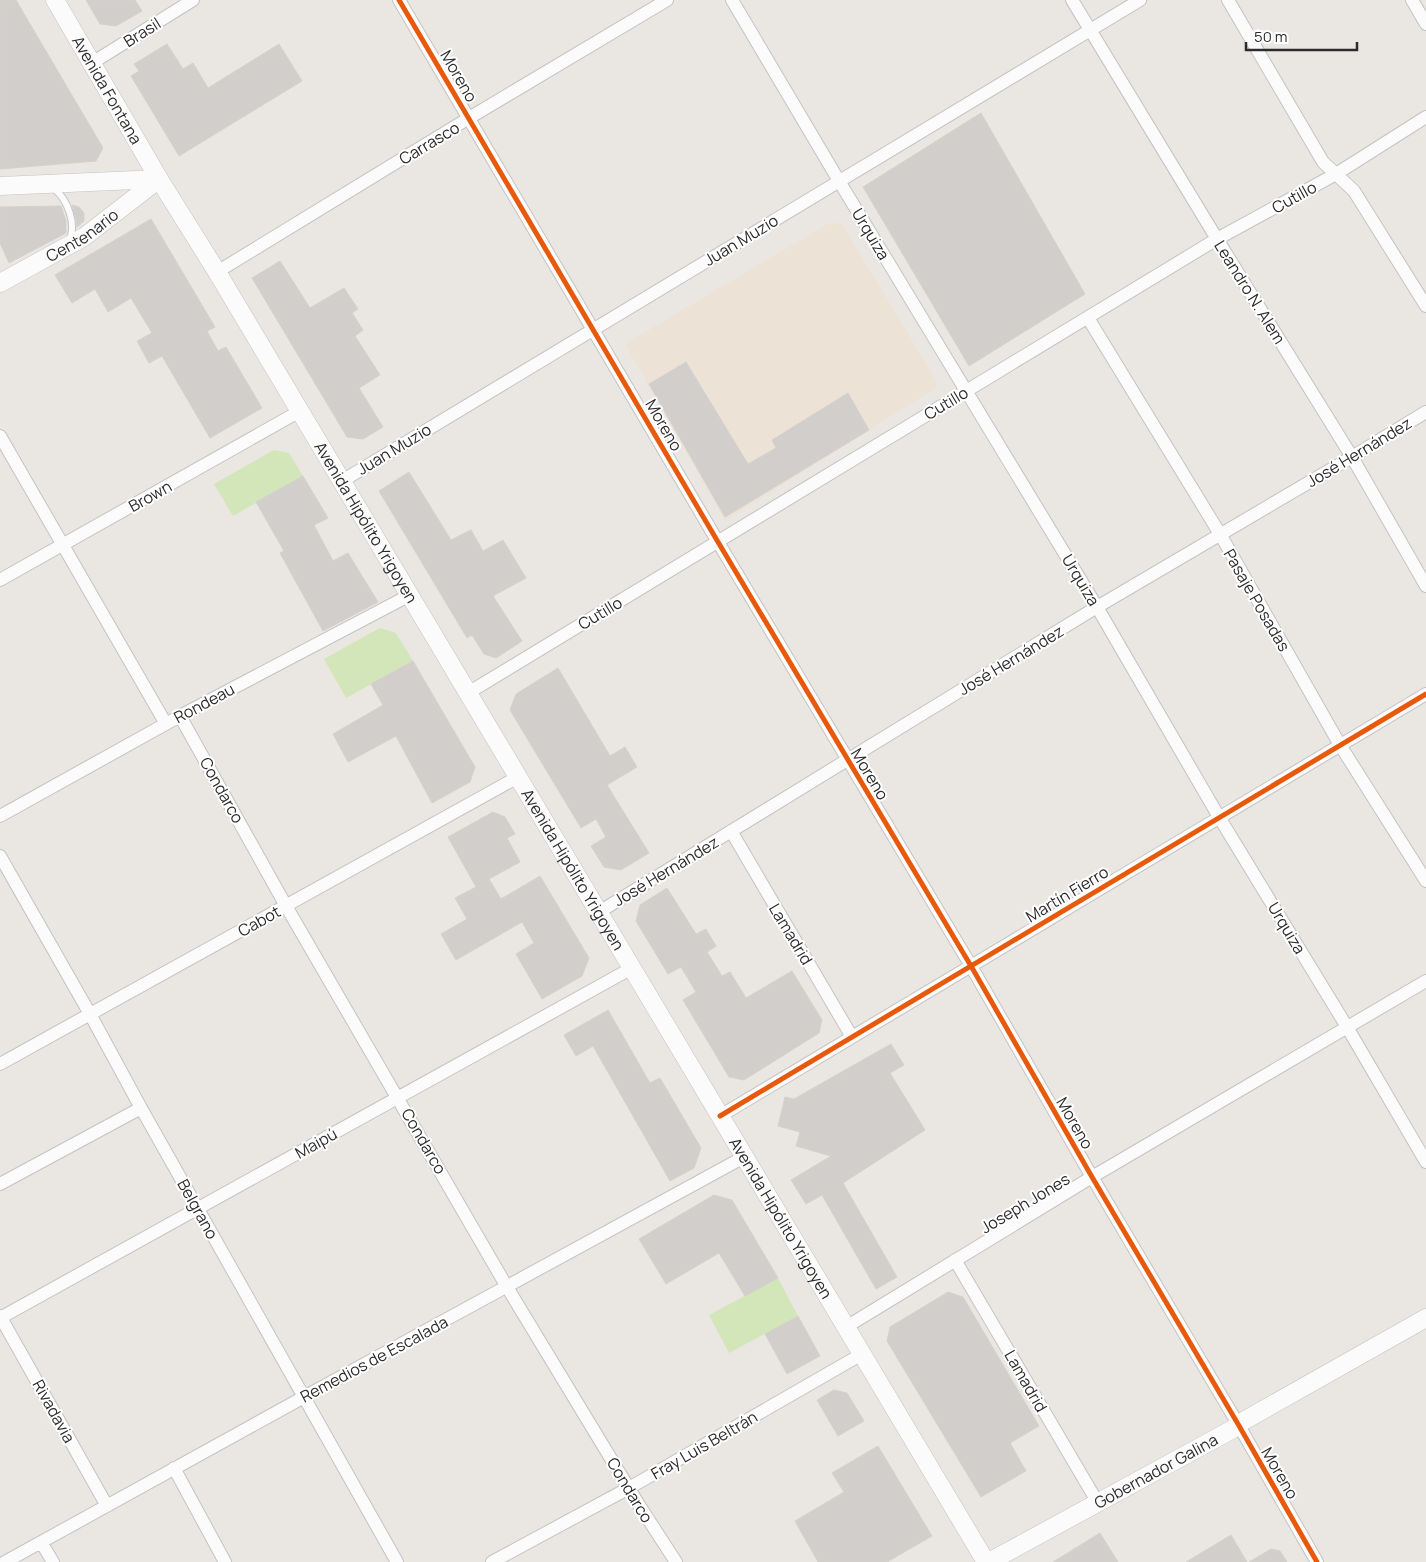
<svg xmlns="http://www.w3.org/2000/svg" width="1426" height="1562" font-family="Manrope,sans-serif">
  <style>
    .education { fill: #ede2d6 }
    .green { fill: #d2e6ba }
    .building { fill: #d1cecb; stroke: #d5d1ce }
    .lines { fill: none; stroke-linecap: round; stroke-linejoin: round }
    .lane-casing { stroke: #c4c3c3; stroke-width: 8 }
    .street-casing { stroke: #c4c3c3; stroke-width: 14 }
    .secondary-casing { stroke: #c4c3c3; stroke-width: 19 }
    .lane { stroke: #fcfbfb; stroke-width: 6 }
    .street { stroke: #fcfbfb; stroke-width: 12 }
    .secondary { stroke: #fcfbfb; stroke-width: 18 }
    .cycleway-casing { stroke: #fff; stroke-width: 8 }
    .cycleway { stroke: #e8590c; stroke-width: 5 }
    .labels { text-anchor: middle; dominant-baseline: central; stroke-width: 4; stroke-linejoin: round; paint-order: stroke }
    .street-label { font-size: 16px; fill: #2c2c2c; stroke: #fff }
  </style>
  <rect width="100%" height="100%" fill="#eae6e2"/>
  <path class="education" d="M829,223L842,224L937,382L936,388L725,521L625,344Z"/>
  <path class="green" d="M274,450L289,453L303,476L233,516L214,484Z
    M380,628L396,633L413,661L346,698L324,659Z
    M778,1278L798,1316L729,1353L709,1315Z"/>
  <path class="building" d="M0,0H16L103,148L96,161L0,169Z
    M86,0H135L142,11L116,26L100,24Z
    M167,44L183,69L193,63L208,88L279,44L302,81L179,156L131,76L139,71L134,64Z
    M981,113L1085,294L969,366L863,187Z
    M72,205L79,207L84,213V221L77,227L76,219Z
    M61,206L66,221V233L9,263L0,243V207Z
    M151,219L215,327L207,331L218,351L226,347L262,408L210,438L162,356L149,363L137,341L152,333L131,298L108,312L95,289L72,303L55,275Z
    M280,261L310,308L344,288L358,309L352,313L363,330L355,336L380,375L359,388L383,427L363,439L347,437L252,278Z
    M686,362L748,464L776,448L772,440L848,393L869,430L725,517L649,384Z
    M409,472L451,540L471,530L483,551L503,540L526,578L493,596L522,641L496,658L484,654L472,635L467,638L379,491Z
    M303,476L328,518L314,525L333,561L348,553L378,602L323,631L280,553L284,551L256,502Z
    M413,661L475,767L470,782L432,803L396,736L348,762L333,734L383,705L371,684Z
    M558,668L610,756L625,747L637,767L607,785L649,853L621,870L604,867L591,846L606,837L596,819L581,828L510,710L516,694Z
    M493,812L505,817L515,834L507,838L520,862L489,879L501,899L540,876L589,958L582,976L542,999L516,954L534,943L522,922L456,960L441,934L467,919L455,898L476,887L448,837Z
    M667,888L696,934L706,929L716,946L707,952L722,976L730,972L746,998L792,971L822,1020L819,1033L744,1080L729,1077L683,1000L696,992L681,967L668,974L636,921L640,905Z
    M608,1010L650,1083L660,1078L701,1148L694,1168L670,1181L593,1046L576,1056L564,1035Z
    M891,1044L904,1065L890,1073L925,1130L843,1183L897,1277L876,1289L822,1195L806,1204L791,1180L831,1156L796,1146L800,1132L778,1126L785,1097L794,1099Z
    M714,1195L732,1200L778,1278L745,1296L719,1253L666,1284L639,1239Z
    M948,1292L963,1297L1039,1426L1010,1443L1026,1471L981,1497L887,1341L890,1327Z
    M798,1316L820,1356L787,1374L765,1334Z
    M834,1390L847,1393L864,1421L838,1436L817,1400Z
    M878,1446L932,1536L887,1562H818L795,1521L844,1492L832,1473Z
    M1100,1533L1118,1562H1053Z
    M1231,1535L1247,1562H1186Z
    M1271,1549L1280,1551L1287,1562H1249Z"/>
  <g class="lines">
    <defs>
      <path id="lane" d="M53,188C68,199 77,225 69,241"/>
      <path id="street" d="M399,0L718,542L971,966L1092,1177L1238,1424L1317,1562
        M732,0L839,181L1097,607L1219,817L1347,1027L1426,1162
        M1072,0L1217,239L1352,457L1426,586
        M1228,0L1323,162L1354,191L1426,306
        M1412,0L1426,24
        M92,63L193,0
        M217,272L469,118L667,0
        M1088,318L1220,534L1340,745L1426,881
        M0,436L166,724
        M342,481L1140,0
        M0,580L300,411
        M468,693L1217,239L1336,174L1426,117
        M180,716L286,906L507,1287L639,1505L676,1562
        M0,816L180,716L410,595
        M731,831L852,1037
        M0,856L90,1014L141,1108L397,1562
        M599,912L1097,607L1352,457L1426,412
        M0,1064L518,777
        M720,1116L1426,694
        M0,1184L141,1108
        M955,1260L1098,1503
        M0,1316L107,1506
        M0,1318L632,968
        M846,1327L1092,1177L1426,981
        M174,1468L225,1562
        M41,1542L53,1562
        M5,1562L304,1397L744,1157
        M492,1562L629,1488L862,1354"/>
      <g id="secondary">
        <path id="s1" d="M55,0L159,179L217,272L986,1562"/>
        <path d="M0,186L159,179"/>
        <path id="s2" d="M0,283L84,237L159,179"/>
        <path id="s3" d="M989,1562L1233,1429L1238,1424L1426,1318"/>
      </g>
    </defs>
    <use href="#lane" class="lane-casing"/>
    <use href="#street" class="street-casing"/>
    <use href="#secondary" class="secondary-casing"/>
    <use href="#lane" class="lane"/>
    <use href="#street" class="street"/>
    <use href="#secondary" class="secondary"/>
    <defs>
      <path id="cycleway" d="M399,0L718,542L971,966L1092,1177L1238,1424L1317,1562
        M720,1116L1426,694"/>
    </defs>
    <use href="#cycleway" class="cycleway-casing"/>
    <use href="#cycleway" class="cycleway"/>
  </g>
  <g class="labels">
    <g class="street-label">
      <text transform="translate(142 32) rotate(-32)">Brasil</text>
      <text transform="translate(459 76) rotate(60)">Moreno</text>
      <text stroke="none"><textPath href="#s1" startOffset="104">Avenida Fontana</textPath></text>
      <text transform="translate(429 143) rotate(-31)">Carrasco</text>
      <text transform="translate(1294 197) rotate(-29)">Cutillo</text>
      <text transform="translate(871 234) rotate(59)">Urquiza</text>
      <text stroke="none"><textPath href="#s2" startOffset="95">Centenario</textPath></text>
      <text transform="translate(741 240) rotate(-31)">Juan Muzio</text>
      <text transform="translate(1250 292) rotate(58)">Leandro N. Alem</text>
      <text transform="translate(946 403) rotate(-31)">Cutillo</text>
      <text transform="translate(664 425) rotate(60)">Moreno</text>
      <text transform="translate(394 449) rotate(-31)">Juan Muzio</text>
      <text transform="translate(1359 452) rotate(-31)">José Hernández</text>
      <text transform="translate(150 496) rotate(-29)">Brown</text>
      <text stroke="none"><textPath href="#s1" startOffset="608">Avenida Hipólito Yrigoyen</textPath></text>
      <text transform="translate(1081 580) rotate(59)">Urquiza</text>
      <text transform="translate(1257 600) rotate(60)">Pasaje Posadas</text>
      <text transform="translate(600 613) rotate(-31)">Cutillo</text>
      <text transform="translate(1011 660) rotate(-31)">José Hernández</text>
      <text transform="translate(204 703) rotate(-28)">Rondeau</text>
      <text transform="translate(870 774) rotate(59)">Moreno</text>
      <text transform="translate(222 790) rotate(61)">Condarco</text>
      <text stroke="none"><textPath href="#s1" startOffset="1012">Avenida Hipólito Yrigoyen</textPath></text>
      <text transform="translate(666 871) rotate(-31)">José Hernández</text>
      <text transform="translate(1067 894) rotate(-31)">Martín Fierro</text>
      <text transform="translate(259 921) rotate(-29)">Cabot</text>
      <text transform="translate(1287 928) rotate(59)">Urquiza</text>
      <text transform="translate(791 934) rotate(59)">Lamadrid</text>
      <text transform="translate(1075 1123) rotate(60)">Moreno</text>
      <text transform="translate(424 1141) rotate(60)">Condarco</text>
      <text transform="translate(316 1143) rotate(-29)">Maipú</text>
      <text transform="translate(1025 1203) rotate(-31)">Joseph Jones</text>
      <text transform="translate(198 1209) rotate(61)">Belgrano</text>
      <text stroke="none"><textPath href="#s1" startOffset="1418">Avenida Hipólito Yrigoyen</textPath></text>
      <text transform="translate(374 1359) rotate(-28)">Remedios de Escalada</text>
      <text transform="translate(1026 1381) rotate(60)">Lamadrid</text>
      <text transform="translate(54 1411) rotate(61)">Rivadavia</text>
      <text transform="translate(704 1445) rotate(-30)">Fray Luis Beltrán</text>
      <text stroke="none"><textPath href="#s3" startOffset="190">Gobernador Galina</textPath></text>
      <text transform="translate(1280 1473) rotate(60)">Moreno</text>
      <text transform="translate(630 1490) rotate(59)">Condarco</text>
    </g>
  </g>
  <path d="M1246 42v8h111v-8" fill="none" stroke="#2c2c2c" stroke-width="2.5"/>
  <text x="1254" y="42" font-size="15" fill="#2c2c2c" stroke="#ffffff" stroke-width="4" paint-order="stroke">50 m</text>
</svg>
